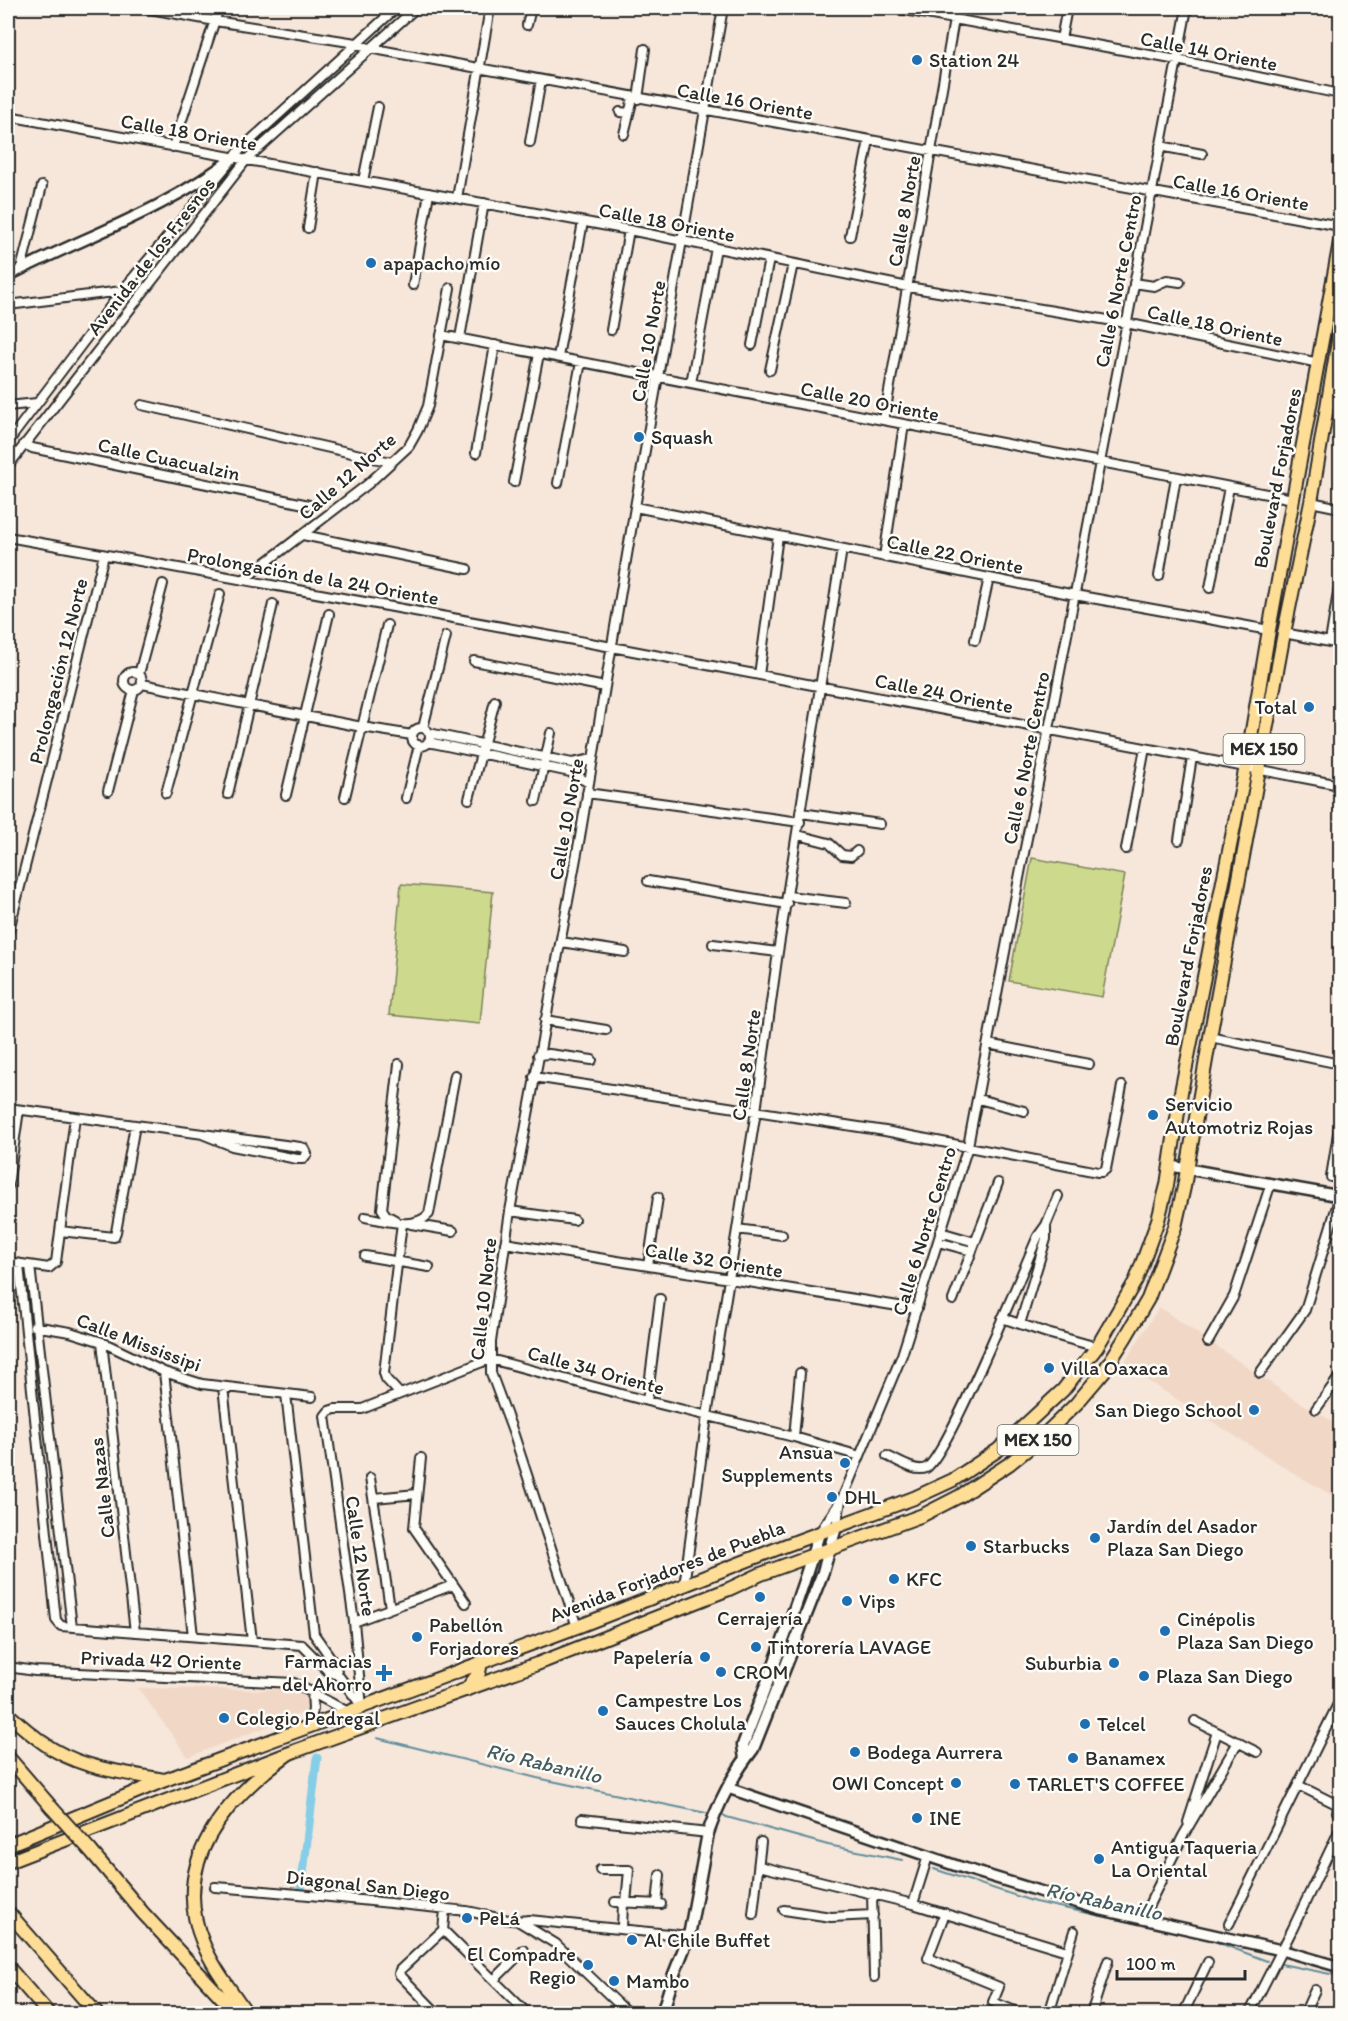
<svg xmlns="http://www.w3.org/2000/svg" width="1348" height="2021" font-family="Itim,sans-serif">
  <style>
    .built { fill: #f1d8c6 }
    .green { fill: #cdda8d; stroke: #7c825c; stroke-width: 1.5 }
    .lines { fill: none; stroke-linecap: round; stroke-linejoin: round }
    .stream { stroke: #628d9c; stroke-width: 2 }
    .canal { stroke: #86cee7; stroke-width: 9 }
    .minor-casing { stroke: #2b2b2b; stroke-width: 12 }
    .tertiary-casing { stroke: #2b2b2b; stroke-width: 14 }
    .secondary-casing { stroke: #2b2b2b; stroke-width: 15 }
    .primary-casing { stroke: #2b2b2b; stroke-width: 16 }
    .trunk-casing { stroke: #2b2b2b; stroke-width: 16 }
    .minor { stroke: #fdfcf7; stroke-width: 8 }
    .tertiary { stroke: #fdfcf7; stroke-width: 9 }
    .secondary { stroke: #fdfcf7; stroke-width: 10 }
    .primary { stroke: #fedd96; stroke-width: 12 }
    .trunk { stroke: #fedd96; stroke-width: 12 }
    .trunk-bridge-casing { stroke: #2b2b2b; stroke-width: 16; stroke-linecap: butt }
    .trunk-bridge { stroke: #fedd96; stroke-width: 12 }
    .poi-dot { fill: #1f6fb2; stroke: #fdfcf7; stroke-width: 2 }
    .labels { text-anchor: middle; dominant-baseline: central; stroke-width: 5; stroke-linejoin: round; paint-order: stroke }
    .shield { fill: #fdfcf7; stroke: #6a6a68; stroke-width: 1.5 }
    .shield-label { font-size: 18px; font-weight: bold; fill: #2b2b2b }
    .street-label { font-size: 20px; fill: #2b2b2b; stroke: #fdfcf7 }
    .poi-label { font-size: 20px; fill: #2b2b2b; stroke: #fdfcf7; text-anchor: start }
    .water-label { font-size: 21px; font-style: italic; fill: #465c63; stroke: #fdfcf7 }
  </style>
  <rect width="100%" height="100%" fill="#f6e7da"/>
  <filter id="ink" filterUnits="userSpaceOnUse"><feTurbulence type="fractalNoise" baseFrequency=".0167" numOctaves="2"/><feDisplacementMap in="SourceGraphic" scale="12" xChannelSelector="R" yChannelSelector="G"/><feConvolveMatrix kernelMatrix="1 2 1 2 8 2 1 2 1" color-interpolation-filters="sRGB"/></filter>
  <g filter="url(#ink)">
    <path class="built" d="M1159,1307L1288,1395L1340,1426V1500L1292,1472L1121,1364L1126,1360Z
      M287,1685L293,1687L305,1695L311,1710L188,1757L138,1688L265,1690Z"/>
    <path class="green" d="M1032,858L1125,875L1102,997L1009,981Z
      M401,884L493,892L480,1024L389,1015Z"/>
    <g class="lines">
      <path class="stream" d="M377,1738L537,1778L706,1813
        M723,1816L828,1845L902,1860
        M934,1869L1035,1902L1206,1938L1267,1961
        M1281,1964L1340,1976"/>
      <path class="canal" d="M301,1890L317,1758"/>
      <defs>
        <path id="minor" d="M145,8L215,21L356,43L369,48L1340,226
          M894,8L1177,60L1340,94
          M527,25L531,8
          M1061,39L1067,8
          M638,99L645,49
          M620,112L629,113
          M8,116L629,230L908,287L1126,323L1319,363
          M624,134L633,98
          M530,142L541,80
          M1160,146L1202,154
          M173,147L219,8
          M363,181L378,107
          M457,198L490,8
          M308,228L317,172
          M850,236L869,140
          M21,269L42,186
          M1134,283L1154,286L1167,280L1180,282
          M413,285L429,193
          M8,305L122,291
          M611,330L629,230
          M441,335L1293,499
          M460,338L484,203
          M752,345L769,259
          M558,357L583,222
          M770,370L793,264
          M691,383L716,248
          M142,405L391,462
          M8,406L37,403
          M884,420L956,8
          M8,442L122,291L241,149L396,8
          M24,444L32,448L309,505
          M476,453L495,345
          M8,466L247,159L416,8
          M514,482L539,354
          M558,483L581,362
          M1311,502L1340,508
          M635,507L1075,595L1269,630
          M303,535L467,569
          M8,537L612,647L1340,785
          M884,557L904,424
          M1159,576L1176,477
          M243,580L368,484L409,446L418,430L428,406L450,288
          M1210,588L1229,487
          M1284,633L1340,644
          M975,640L989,578
          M1330,642L1340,580
          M474,661L605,687
          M124 681a9 9 0 1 1 18 0a9 9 0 1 1-18 0Z
          M139,674L163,584
          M759,675L778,536
          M142,684L362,727L412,735
          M423,728L446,636
          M412 737a9 9 0 1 1 18 0a9 9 0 1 1-18 0Z
          M429,733L572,763L593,759
          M428,742L570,772L589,783
          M108,791L134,690
          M166,793L220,594
          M587,793L800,822
          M228,794L273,604
          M286,795L329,614
          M345,797L387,625
          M406,798L419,745
          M469,799L495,701
          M536,801L551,733
          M801,813L880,824
          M798,835L829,843L842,855L851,856L857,851
          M1179,840L1192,757
          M1126,849L1145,748
          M648,881L787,904
          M788,896L846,903
          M8,934L104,555
          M561,942L625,952
          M713,944L778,952
          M545,1020L606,1030
          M1210,1037L1340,1064
          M988,1044L1089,1064
          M538,1055L549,1054L592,1060
          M534,1077L885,1131L1098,1172H1102L1106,1169L1122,1086
          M978,1099L1024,1111
          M8,1108L300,1147L304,1148L307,1154L303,1159H297L232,1146L202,1134
          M1331,1177L1340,1121
          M8,1186L19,1110
          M510,1211L574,1220
          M365,1217C386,1220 413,1231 429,1214L455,1075
          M395,1220L386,1215L382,1209L399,1064
          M411,1224L453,1231
          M737,1229L782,1235
          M60,1231L114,1237L116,1232L135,1125
          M940,1232L975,1242
          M938,1242L972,1251
          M505,1243L917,1309
          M365,1256L429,1267
          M8,1262L49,1268L56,1262L75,1117
          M19,1265L56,1620L61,1626L302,1645
          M30,1266L72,1627
          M648,1266L658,1197
          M953,1300L998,1183
          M1002,1318L1047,1333L1097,1347
          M1020,1324L1046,1239V1225
          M34,1326L70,1332L102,1342L164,1372L202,1384L312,1397
          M102,1342L135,1632
          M1208,1342L1234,1296L1271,1183
          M164,1372L193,1636
          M1260,1373L1305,1310L1340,1196
          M223,1387L252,1641
          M286,1394L314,1634L335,1664L338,1675L361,1705
          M400,1394L386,1379L384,1373L402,1223
          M647,1401L660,1299
          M1316,1409L1340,1376
          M794,1437L800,1373
          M887,1456C897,1460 915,1473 926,1468C947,1457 1023,1269 1038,1236L1046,1225L1058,1196
          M421,1458L414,1528L466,1603
          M370,1478L390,1608
          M374,1498L417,1494
          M836,1527L841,1501
          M819,1533L842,1499L902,1355L968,1146L1021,868L1049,729L1187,8
          M684,1586L707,1416L756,1111L778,952L842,549
          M354,1622L453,1585
          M577,1627L513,1432L491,1373V1342L510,1211L580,837L635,507L723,8
          M302,1645L328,1671L338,1675
          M8,1667L35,1671L294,1683L348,1712
          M362,1707L354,1622L325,1416L329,1411L335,1409H362L490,1359L647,1401L794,1437L860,1456
          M1195,1721L1257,1752
          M310,1725L313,1709L312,1691
          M1298,1785L1338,1805
          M1340,1802L1337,1812L1340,1818
          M582,1819L708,1833
          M1188,1822L1217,1732
          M759,1866L913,1904L1067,1951
          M600,1870H629L626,1903
          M215,1887C299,1893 382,1902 466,1911C487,1914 507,1923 529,1920L689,1936
          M872,1893L874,1977
          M615,1902L661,1904
          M657,1904L660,1875
          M913,1904L928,1856
          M445,1910L443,1930L528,2014
          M784,1910L831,1917L873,1915
          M945,1913L928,1958L999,1987L993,2002L1022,2014
          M753,1914L761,1842
          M1142,1919L1183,1836L1238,1742
          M518,1921L556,1944L629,2014
          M1229,1924L1340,1700
          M622,1928L623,1903
          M494,1980L524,1950
          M438,2014L399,1974L400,1970L443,1930
          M1049,2014L1074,1931
          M1091,2014L1108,1961
          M1183,2014L1208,1962
          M1249,2014L1292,1930L1340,1829
          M1304,2014L1315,1990"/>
        <path id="tertiary" d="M8,276C83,237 167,210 234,157
          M1171,1166L1340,1196
          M728,1788L957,1866L1098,1909L1281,1950L1340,1967"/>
        <path id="secondary" d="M745,1759L743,1745C770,1675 798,1605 819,1533
          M662,2014L674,1974L689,1936L708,1833C718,1804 734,1773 753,1749L823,1572L836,1527"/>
        <path id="primary" d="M466,1690L479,1673L481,1662
          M8,1845L165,1780L577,1627L784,1546L914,1498L953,1480L998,1450L1063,1390L1097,1347L1136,1280L1158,1220L1167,1185L1181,1092L1246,766L1269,630L1340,242
          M8,1862L295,1751L537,1664L729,1589L761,1574L923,1515L960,1496L1009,1464L1040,1439L1076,1404L1104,1371L1125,1338L1148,1299L1175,1227L1184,1187L1210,1037L1284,633L1311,502L1340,330"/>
        <path id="trunk" d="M8,1714C23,1727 38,1741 56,1751C89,1770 128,1773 165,1780
          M8,1757L52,1808
          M90,1850L143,1913L237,2014
          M8,1912L97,2014
          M8,1967L49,2014
          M247,2014C232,1991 213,1968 203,1943C169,1862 227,1798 288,1754"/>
      </defs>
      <use href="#minor" class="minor-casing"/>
      <use href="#tertiary" class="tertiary-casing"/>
      <use href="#secondary" class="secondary-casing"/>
      <use href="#primary" class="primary-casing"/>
      <use href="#trunk" class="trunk-casing"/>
      <use href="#minor" class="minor"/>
      <use href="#tertiary" class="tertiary"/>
      <use href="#secondary" class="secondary"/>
      <use href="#primary" class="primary"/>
      <use href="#trunk" class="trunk"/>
      <defs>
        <path id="trunk-bridge" d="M52,1808L90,1850"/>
      </defs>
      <use href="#trunk-bridge" class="trunk-bridge-casing"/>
      <use href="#trunk-bridge" class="trunk-bridge"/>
    </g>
  </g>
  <g class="poi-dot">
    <circle cx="917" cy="60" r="6"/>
    <circle cx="371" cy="263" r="6"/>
    <circle cx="639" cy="437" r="6"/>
    <circle cx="1309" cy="707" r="6"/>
    <circle cx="1153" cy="1115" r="6"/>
    <circle cx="1049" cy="1368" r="6"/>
    <circle cx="1254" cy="1410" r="6"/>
    <circle cx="845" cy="1463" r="6"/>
    <circle cx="832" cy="1497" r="6"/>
    <circle cx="1095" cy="1538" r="6"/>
    <circle cx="971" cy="1546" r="6"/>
    <circle cx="894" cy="1579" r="6"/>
    <circle cx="760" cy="1597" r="6"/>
    <circle cx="847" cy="1601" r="6"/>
    <circle cx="1165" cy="1631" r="6"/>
    <circle cx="417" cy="1637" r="6"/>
    <circle cx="756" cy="1647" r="6"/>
    <circle cx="705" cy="1657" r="6"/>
    <circle cx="1114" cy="1663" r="6"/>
    <circle cx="721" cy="1672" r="6"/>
    <path d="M381 1664h6v6h6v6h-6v6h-6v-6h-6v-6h6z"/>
    <circle cx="1144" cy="1676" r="6"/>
    <circle cx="603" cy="1711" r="6"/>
    <circle cx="224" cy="1718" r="6"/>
    <circle cx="1085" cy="1724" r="6"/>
    <circle cx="855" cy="1752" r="6"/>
    <circle cx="1073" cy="1758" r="6"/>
    <circle cx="956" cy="1783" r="6"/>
    <circle cx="1015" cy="1784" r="6"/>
    <circle cx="917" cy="1818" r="6"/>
    <circle cx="1099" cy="1859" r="6"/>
    <circle cx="467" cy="1918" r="6"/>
    <circle cx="632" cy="1940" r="6"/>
    <circle cx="588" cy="1965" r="6"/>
    <circle cx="614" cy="1981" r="6"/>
  </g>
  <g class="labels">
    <g class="shield">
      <rect x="1223.5" y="734" width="81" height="30" rx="4.5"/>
      <rect x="997.5" y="1425" width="81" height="30" rx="4.5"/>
    </g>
    <g class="shield-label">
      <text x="1264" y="749">MEX 150</text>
      <text x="1038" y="1440">MEX 150</text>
    </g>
    <g class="street-label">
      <text transform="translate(1209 51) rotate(11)">Calle 14 Oriente</text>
      <text transform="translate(745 101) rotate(10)">Calle 16 Oriente</text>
      <text transform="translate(189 132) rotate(10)">Calle 18 Oriente</text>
      <text transform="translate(1241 192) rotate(10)">Calle 16 Oriente</text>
      <text transform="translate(904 211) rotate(-80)">Calle 8 Norte</text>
      <text transform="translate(667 222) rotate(11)">Calle 18 Oriente</text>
      <text transform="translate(151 256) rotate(-52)">Avenida de los Fresnos</text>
      <text transform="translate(1118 281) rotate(-79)">Calle 6 Norte Centro</text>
      <text transform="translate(1215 325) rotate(12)">Calle 18 Oriente</text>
      <text transform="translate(648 341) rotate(-80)">Calle 10 Norte</text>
      <text transform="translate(870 401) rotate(11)">Calle 20 Oriente</text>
      <text transform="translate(169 459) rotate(12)">Calle Cuacualzin</text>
      <text transform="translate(347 476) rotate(-41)">Calle 12 Norte</text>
      <text transform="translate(1277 478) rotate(-79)">Boulevard Forjadores</text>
      <text transform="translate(955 554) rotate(11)">Calle 22 Oriente</text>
      <text transform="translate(313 576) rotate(10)">Prolongación de la 24 Oriente</text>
      <text transform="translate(58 671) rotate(-76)">Prolongación 12 Norte</text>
      <text transform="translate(944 693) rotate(11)">Calle 24 Oriente</text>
      <text transform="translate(1026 758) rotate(-79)">Calle 6 Norte Centro</text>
      <text transform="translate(566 819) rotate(-80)">Calle 10 Norte</text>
      <text transform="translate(1188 956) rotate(-79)">Boulevard Forjadores</text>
      <text transform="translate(746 1065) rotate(-82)">Calle 8 Norte</text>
      <text transform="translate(924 1231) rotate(-73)">Calle 6 Norte Centro</text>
      <text transform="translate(714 1260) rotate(9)">Calle 32 Oriente</text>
      <text transform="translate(483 1299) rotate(-84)">Calle 10 Norte</text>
      <text transform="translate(139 1342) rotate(21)">Calle Mississipi</text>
      <text transform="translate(596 1370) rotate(15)">Calle 34 Oriente</text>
      <text transform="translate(102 1488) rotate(-97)">Calle Nazas</text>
      <text transform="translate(361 1556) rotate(82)">Calle 12 Norte</text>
      <text transform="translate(667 1571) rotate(-21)">Avenida Forjadores de Puebla</text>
      <text transform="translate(161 1660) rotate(2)">Privada 42 Oriente</text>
      <text transform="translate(368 1885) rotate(6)">Diagonal San Diego</text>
    </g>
    <g class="poi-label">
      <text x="929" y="60">Station 24</text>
      <text x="383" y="263">apapacho mío</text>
      <text x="651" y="437">Squash</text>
      <text x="1297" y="707" text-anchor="end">Total</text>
      <text x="1165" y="1104">Servicio<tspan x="1165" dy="23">Automotriz Rojas</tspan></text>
      <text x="1061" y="1368">Villa Oaxaca</text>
      <text x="1242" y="1410" text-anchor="end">San Diego School</text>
      <text x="833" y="1452" text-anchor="end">Ansua<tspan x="833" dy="23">Supplements</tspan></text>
      <text x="844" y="1497">DHL</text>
      <text x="1107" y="1526">Jardín del Asador<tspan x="1107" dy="23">Plaza San Diego</tspan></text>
      <text x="983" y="1546">Starbucks</text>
      <text x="906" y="1579">KFC</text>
      <text x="859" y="1601">Vips</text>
      <text x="760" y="1618" text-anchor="middle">Cerrajería</text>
      <text x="1177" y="1619">Cinépolis<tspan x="1177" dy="23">Plaza San Diego</tspan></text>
      <text x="429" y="1625">Pabellón<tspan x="429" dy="23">Forjadores</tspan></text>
      <text x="768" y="1647">Tintorería LAVAGE</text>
      <text x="693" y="1657" text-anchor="end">Papelería</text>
      <text x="372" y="1661" text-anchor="end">Farmacias<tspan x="372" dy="23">del Ahorro</tspan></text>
      <text x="1102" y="1663" text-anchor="end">Suburbia</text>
      <text x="733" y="1672">CROM</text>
      <text x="1156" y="1676">Plaza San Diego</text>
      <text x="615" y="1700">Campestre Los<tspan x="615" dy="23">Sauces Cholula</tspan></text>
      <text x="236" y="1718">Colegio Pedregal</text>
      <text x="1097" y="1724">Telcel</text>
      <text x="867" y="1752">Bodega Aurrera</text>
      <text x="1085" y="1758">Banamex</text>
      <text x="944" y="1783" text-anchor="end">OWI Concept</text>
      <text x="1027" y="1784">TARLET'S COFFEE</text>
      <text x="929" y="1818">INE</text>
      <text x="1111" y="1847">Antigua Taqueria<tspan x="1111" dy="23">La Oriental</tspan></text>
      <text x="479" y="1918">PeLá</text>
      <text x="644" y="1940">Al Chile Buffet</text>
      <text x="576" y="1954" text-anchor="end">El Compadre<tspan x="576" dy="23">Regio</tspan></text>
      <text x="626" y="1981">Mambo</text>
    </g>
    <g class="water-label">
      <text transform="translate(544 1763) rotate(13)">Río Rabanillo</text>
      <text transform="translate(1104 1901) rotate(12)">Río Rabanillo</text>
    </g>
  </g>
  <rect width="1348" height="2021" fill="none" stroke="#fdfcf7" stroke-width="30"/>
  <rect x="15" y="15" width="1318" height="1991" fill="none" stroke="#2b2b2b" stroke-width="2" filter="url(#ink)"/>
  <path d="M1117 1970v9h128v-9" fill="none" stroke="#2b2b2b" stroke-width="3"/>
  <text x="1126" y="1970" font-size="18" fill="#2b2b2b" stroke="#fdfcf7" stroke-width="4.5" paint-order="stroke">100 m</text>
</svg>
